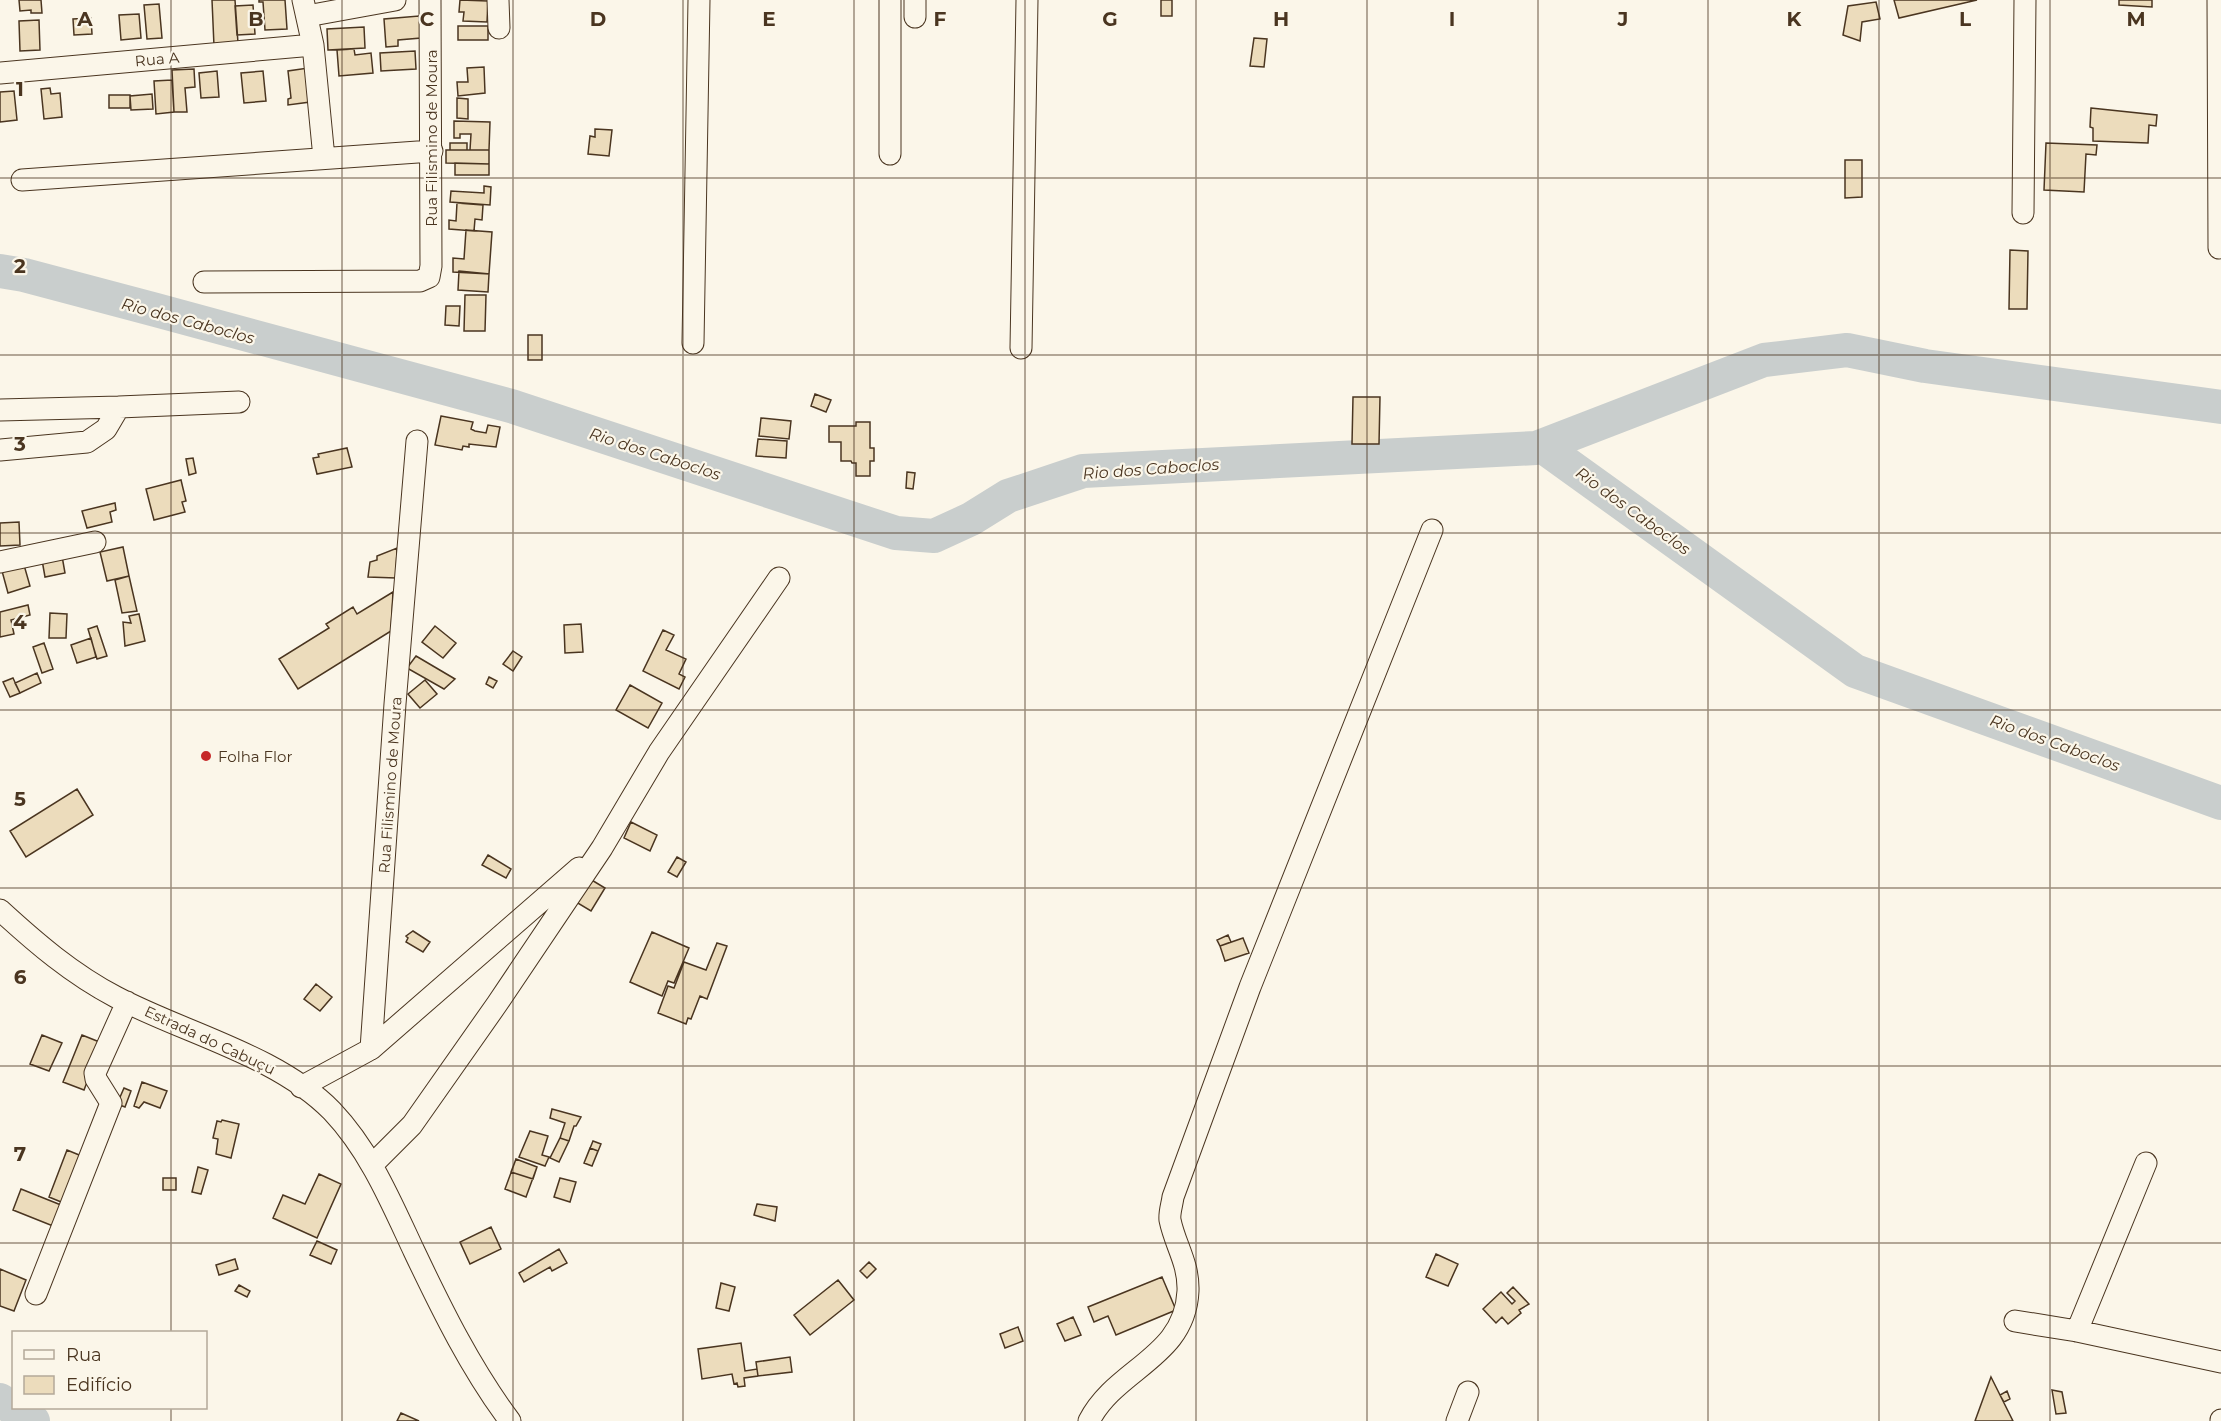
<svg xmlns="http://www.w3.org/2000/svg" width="2221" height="1421" font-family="Montserrat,sans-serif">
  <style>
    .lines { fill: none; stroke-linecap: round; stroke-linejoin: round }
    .river { stroke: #c9cecd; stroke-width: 34 }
    .building { fill: #ecdcbc; stroke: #4a3520; stroke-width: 1.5 }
    .minor-casing { stroke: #4a3520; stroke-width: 23 }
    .minor { stroke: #fbf6e9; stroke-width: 21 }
    .grid { fill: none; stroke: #4a3520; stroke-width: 1.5; stroke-opacity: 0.55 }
    .poi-dot { fill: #c62828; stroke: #fbf6e9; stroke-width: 2 }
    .labels { text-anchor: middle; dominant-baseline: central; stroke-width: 4.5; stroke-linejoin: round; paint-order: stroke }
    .street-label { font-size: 15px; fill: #4a3520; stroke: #fbf6e9 }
    .poi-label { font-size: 15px; fill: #4a3520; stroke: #fbf6e9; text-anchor: start }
    .water-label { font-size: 16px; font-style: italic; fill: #4a3520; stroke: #fbf6e9 }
    .grid-label { font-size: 20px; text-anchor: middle; font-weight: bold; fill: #4a3520; stroke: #fbf6e9; stroke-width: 4.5; stroke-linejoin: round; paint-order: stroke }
  </style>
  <rect width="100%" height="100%" fill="#fbf6e9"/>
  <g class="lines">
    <path class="river" d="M0,271L24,275L156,310L511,406L896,533L934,536L971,519L1008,496L1083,471L1536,448L1764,360L1847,350L1925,366L2221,407
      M1542,446L1855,671L2221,803
      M0,1400L33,1421"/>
  </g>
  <path class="building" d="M19,0H41L42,13H31V10L20,11Z
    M212,0H235L238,43L214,46Z
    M259,0H285L287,29L265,30L263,2H259Z
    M460,0L488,1L487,22L463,21L464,12H459Z
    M1161,0H1172V16H1161Z
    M1894,0H1977L1899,18Z
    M2119,0H2152V7L2119,5Z
    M1876,2L1880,19L1862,22L1860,41L1843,35L1848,6Z
    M159,4L162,38L147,39L144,5Z
    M253,5L255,34L237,35L235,6Z
    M139,14L141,38L121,40L119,15Z
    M419,16L421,38L398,40V46L386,47L384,19Z
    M91,18L92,34L74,35L73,19Z
    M39,20L40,50L20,51L19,21Z
    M458,26H488V40H458Z
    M364,27L365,48L328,50L327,29Z
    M1254,38L1267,39L1264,67L1250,66Z
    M354,49L355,55L371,53L373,73L339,76L337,50Z
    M415,51L416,69L381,71L380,53Z
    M484,67L485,93L458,96L457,82H468L467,68Z
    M308,68L310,102L288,105V99L291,98L288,71Z
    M194,69L195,87L185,88L187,112H174L172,70Z
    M217,71L219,97L201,98L199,73Z
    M263,71L266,101L244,103L241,73Z
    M172,80L174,112L156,114L154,81Z
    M50,88L51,94L60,93L62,117L44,119L41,89Z
    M14,91L17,120L0,122V92Z
    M152,94L153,109L131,110L130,96Z
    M109,95H130V108H109Z
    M457,98L468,99V119L457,118Z
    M2091,108L2157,115L2156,126L2149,125L2148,143L2093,141V128L2090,127Z
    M454,121L490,122L489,150H470L471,134H460V138H454Z
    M595,129L612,130L609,156L588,154L590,136L595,137Z
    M450,143H467V150H450Z
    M2046,143L2097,145L2096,155L2086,154L2084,192L2044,190Z
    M446,150H489V164L446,163Z
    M1845,160H1862V197L1845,198Z
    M455,163L489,164V175H455Z
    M484,186L491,187L490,205L450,202L451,191L484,193Z
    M457,203L483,205L482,220L475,219L474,231L449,229V220L456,221Z
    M466,230L492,232L489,274L453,272V258L464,259Z
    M2010,250L2028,251L2027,309H2009Z
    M459,271L489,274L488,292L458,290Z
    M465,295H486L485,331H464Z
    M446,306H460L459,326L445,325Z
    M528,335H542V360H528Z
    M815,394L831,400L826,412L811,406Z
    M1353,397H1380L1379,444H1352Z
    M441,416L473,422L471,429L475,431L486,433L488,425L500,427L496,447L469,444V447L463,446L462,450L435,445Z
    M761,418L791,421L789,439L759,436Z
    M856,422H870V448H874V461H870V476H856V463H852L851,461H841V442H829V426H856Z
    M758,439L787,441L786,458L756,456Z
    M347,448L352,467L317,474L313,458L319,457L318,454Z
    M193,458L196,473L189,475L186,459Z
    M907,472L915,473L913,489L906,488Z
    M181,480L186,501L182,502L185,512L154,520L146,489Z
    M115,503L116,510L110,512L112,522L87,528L82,511Z
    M19,522L20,545L0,546V523Z
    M123,547L129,576L107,581L100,552Z
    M397,548L396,578L368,577L370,562L377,560V556Z
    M62,556L65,573L45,577L42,560Z
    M24,565L30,586L8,593L2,571Z
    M129,576L137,611L122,613L115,580Z
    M393,592L391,631L298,689L279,659L329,628L326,624L353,607L357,614Z
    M28,605L30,615L11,620L14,634L0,637V612Z
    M50,613L67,614L66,638H49Z
    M139,614L145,641L125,646L123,622L131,623L129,616Z
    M581,624L583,652L565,653L564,625Z
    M97,626L107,656L97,659L88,629Z
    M435,626L456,643L443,658L422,642Z
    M663,630L674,635L666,650L686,659L679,674L685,677L679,689L643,671Z
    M91,638L96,657L77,663L71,645Z
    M44,643L53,669L42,673L33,647Z
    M513,651L522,657L513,671L503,664Z
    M416,656L455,679L444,689L407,668Z
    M37,673L41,683L20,693L15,683Z
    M489,677L497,681L493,688L486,684Z
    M13,678L20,693L10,697L3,682Z
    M425,680L437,694L420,708L408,694Z
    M630,685L662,703L648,728L616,710Z
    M77,789L93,815L26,857L10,831Z
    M631,822L657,835L650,851L624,838Z
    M488,855L511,869L506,878L482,865Z
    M677,857L686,862L677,877L668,872Z
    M590,879L605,888L591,911L576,902Z
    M413,931L430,942L423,952L406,942L408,938L406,936Z
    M652,932L689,948L674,983L668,981L662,996L630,982Z
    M1228,935L1231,942L1220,946L1217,940Z
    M1243,938L1249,953L1225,961L1220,946Z
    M717,943L727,946L707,999L700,996L691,1019L688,1018L686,1024L658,1013L668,986L674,988L684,962L706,970Z
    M316,984L332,997L320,1011L304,999Z
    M42,1035L62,1043L49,1071L30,1064Z
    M82,1035L102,1043L84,1090L63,1082Z
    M142,1082L167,1091L160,1108L144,1102L139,1108L134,1106Z
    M124,1088L131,1091L125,1107L117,1104Z
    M552,1109L581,1117L576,1126H574L569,1141L560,1138L565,1123L550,1118Z
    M222,1120L239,1124L231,1158L216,1154L218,1139L213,1138L217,1121L221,1122Z
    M530,1131L548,1136L542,1155L549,1157L545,1166L519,1157Z
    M560,1138L569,1141L559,1162L550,1158Z
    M593,1141L601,1144L592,1166L584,1163Z
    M590,1148L598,1151L592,1166L584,1163Z
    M67,1150L84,1157L66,1204L49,1197Z
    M516,1159L537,1167L533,1179L511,1172Z
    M516,1159L537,1167L526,1197L505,1189Z
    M198,1167L208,1170L201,1194L192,1192Z
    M319,1174L341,1184L317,1238L273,1218L283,1195L305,1204Z
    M163,1178H176V1190H163Z
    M560,1178L576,1182L570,1202L554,1197Z
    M21,1189L61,1205L53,1226L13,1210Z
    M757,1204L777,1207L775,1221L754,1215Z
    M491,1227L501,1249L470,1264L460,1242Z
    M317,1241L337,1250L331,1264L310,1255Z
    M559,1249L567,1263L552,1271L550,1267L524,1282L519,1273Z
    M1436,1254L1458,1264L1448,1286L1426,1277Z
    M235,1259L238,1269L219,1275L216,1265Z
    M869,1262L876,1269L867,1278L860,1271Z
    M0,1269L26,1280L14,1311L0,1306Z
    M1162,1277L1176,1310L1116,1335L1108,1316L1094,1322L1088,1307Z
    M838,1280L854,1300L810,1335L794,1315Z
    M721,1283L735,1287L729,1311L716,1308Z
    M239,1285L250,1291L247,1297L235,1291Z
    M1513,1287L1529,1304L1519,1310L1521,1313L1508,1324L1502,1317L1496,1323L1483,1309L1501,1292L1512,1304L1515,1301L1507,1293Z
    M1073,1317L1081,1335L1065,1341L1057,1324Z
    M1018,1327L1023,1341L1005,1348L1000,1334Z
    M741,1343L745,1371L757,1369L758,1376L744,1378L745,1386L738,1387L737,1383L734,1384L732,1374L702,1379L698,1349Z
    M790,1357L792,1372L758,1376L756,1362Z
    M1991,1377L2013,1421H1975Z
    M1991,1377L2013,1421H1975Z
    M2052,1390L2062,1392L2066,1413L2056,1414Z
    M2007,1391L2010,1399L2004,1402L2000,1395Z
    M401,1413L419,1421H397Z"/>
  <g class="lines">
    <defs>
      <path id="minor" d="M303,0L313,45L324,158
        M498,0L499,28
        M915,0V17
        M2218,0L2219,248
        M307,16L395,0
        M0,73L313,45
        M890,154V0
        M22,180L432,151
        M2023,213L2025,0
        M204,282L420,281L429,277L431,266L430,0
        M693,343L699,0
        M1021,348L1027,0
        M0,410L119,407
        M0,450L87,442L106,429L119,407L239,402
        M0,562L95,542
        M0,910C36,943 72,974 116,997C184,1033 277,1055 332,1111C370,1151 391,1202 414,1251C442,1310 471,1369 510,1421
        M371,1049L579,868
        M301,1087L371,1049L395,704L417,441
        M373,1164L412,1125L497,1004L602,848L659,752L779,578
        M36,1294L111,1103L96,1079L95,1073L127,1002
        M2015,1321L2077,1331L2221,1362
        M2077,1331L2146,1163
        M1089,1421C1116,1368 1185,1358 1188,1291C1189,1263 1175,1245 1170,1220C1169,1213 1172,1205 1173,1197L1250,987L1432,530
        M1457,1421L1468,1392
        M2221,1421V1420"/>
    </defs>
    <use href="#minor" class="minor-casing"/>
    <use href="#minor" class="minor"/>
  </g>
  <path class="grid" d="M171,0V1332M342,0V1421M513,0V1421M683,0V1421M854,0V1421M1025,0V1421M1196,0V1421M1367,0V1421M1538,0V1421M1708,0V1421M1879,0V1421M2050,0V1421M0,178H2221M0,355H2221M0,533H2221M0,710H2221M0,888H2221M0,1066H2221M0,1243H2221M171,1408V1421"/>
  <circle class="poi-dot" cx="206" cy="756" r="6"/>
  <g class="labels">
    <g class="street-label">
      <text transform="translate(157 59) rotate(-5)">Rua A</text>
      <text transform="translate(431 138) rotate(-90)">Rua Filismino de Moura</text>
      <text transform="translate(390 785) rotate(-86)">Rua Filismino de Moura</text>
      <text transform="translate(210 1040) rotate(25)">Estrada do Cabuçu</text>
    </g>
    <g class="poi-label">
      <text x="218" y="756">Folha Flor</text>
    </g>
    <g class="water-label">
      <text transform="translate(188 321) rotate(15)">Rio dos Caboclos</text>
      <text transform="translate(655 454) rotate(18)">Rio dos Caboclos</text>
      <text transform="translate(1151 469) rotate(-4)">Rio dos Caboclos</text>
      <text transform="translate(1633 511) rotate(36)">Rio dos Caboclos</text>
      <text transform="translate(2055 743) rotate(20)">Rio dos Caboclos</text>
    </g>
  </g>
  <g class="grid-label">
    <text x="85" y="26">A</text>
    <text x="256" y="26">B</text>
    <text x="427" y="26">C</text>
    <text x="598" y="26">D</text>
    <text x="769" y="26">E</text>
    <text x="940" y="26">F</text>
    <text x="1110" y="26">G</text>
    <text x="1281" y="26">H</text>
    <text x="1452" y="26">I</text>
    <text x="1623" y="26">J</text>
    <text x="1794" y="26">K</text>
    <text x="1965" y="26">L</text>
    <text x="2136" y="26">M</text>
    <text x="20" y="96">1</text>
    <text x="20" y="273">2</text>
    <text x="20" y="451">3</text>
    <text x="20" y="629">4</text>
    <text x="20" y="806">5</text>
    <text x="20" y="984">6</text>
    <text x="20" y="1161">7</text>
  </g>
  <rect x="12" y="1331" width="195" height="78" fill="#fbf6e9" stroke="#b4a999" stroke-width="1.5"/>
  <rect x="24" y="1350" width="30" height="9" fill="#fbf6e9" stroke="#b4a999" stroke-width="1.5"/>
  <text x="66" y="1361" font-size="18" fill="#4a3520">Rua</text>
  <rect x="24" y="1376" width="30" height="18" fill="#ecdcbc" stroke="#b4a999" stroke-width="1.5"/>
  <text x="66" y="1391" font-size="18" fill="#4a3520">Edifício</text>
</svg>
